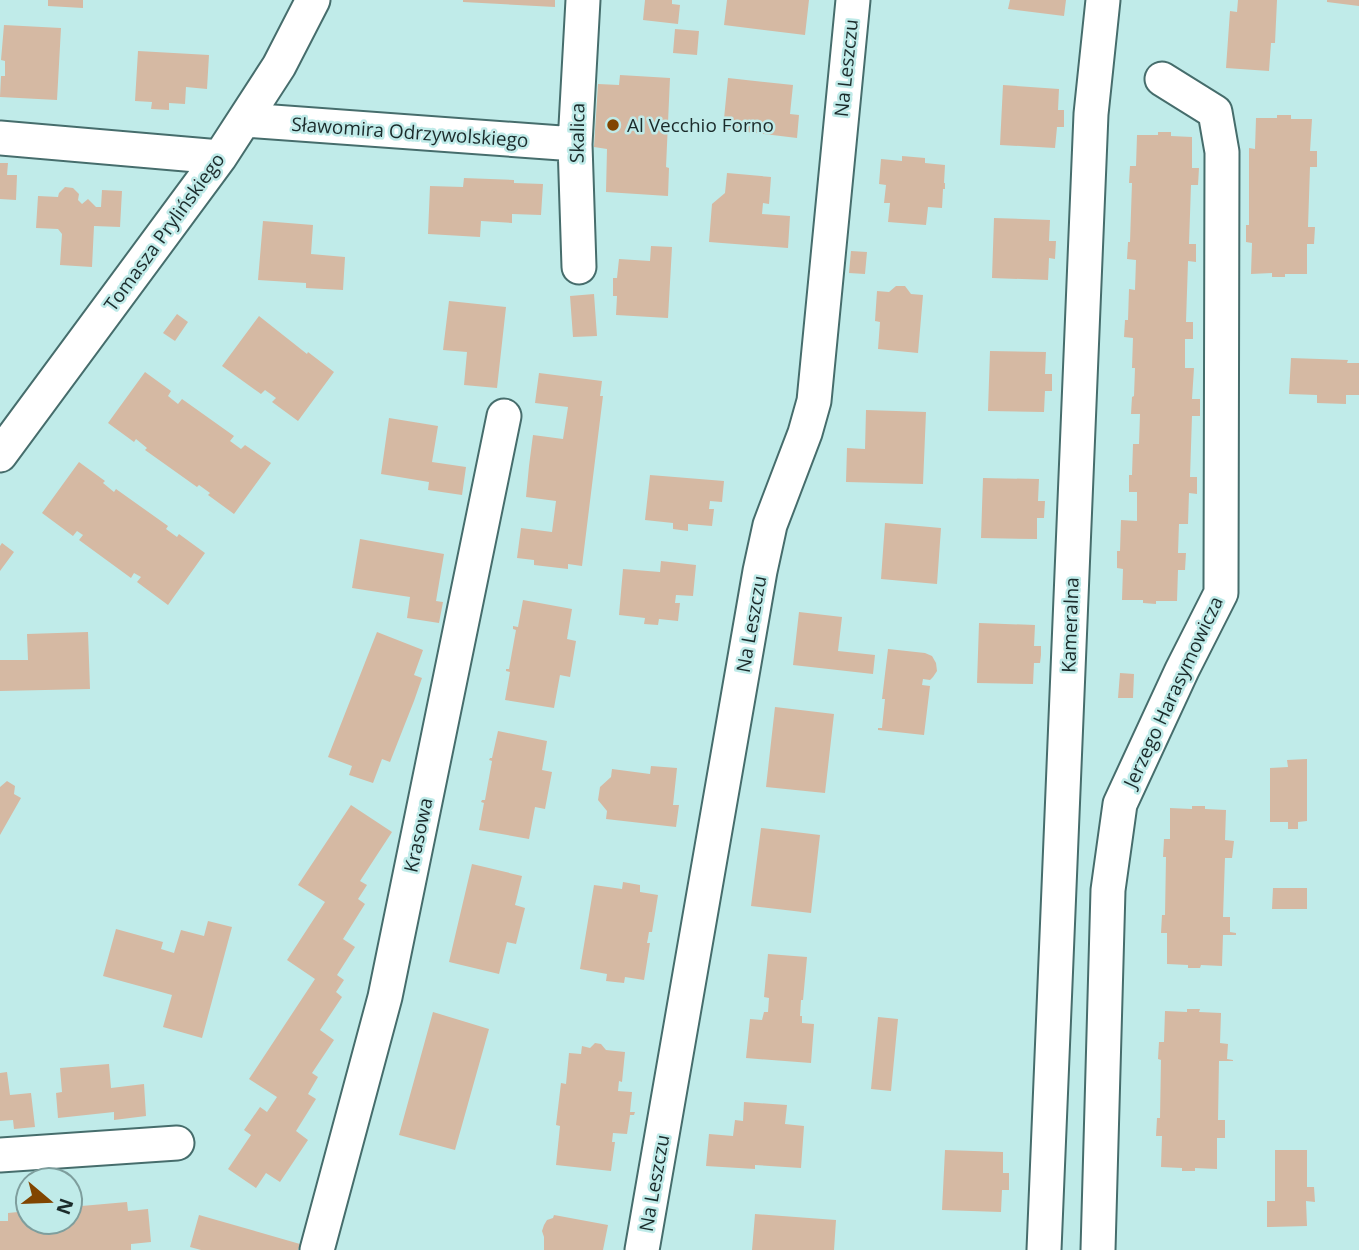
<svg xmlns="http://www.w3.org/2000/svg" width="1359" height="1250" font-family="'Open Sans',sans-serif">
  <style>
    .building { fill: #d5b9a3 }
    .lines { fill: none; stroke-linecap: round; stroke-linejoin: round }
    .minor-casing { stroke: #466d6c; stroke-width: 37 }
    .minor { stroke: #fff; stroke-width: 33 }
    .poi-dot { fill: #814500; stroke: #c0ebe9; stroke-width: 2.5 }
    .labels { text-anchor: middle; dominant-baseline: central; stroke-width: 5; stroke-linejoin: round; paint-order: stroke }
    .street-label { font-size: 19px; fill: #1b2b2b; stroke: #c0ebe9 }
    .poi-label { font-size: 19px; fill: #1b2b2b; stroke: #c0ebe9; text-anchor: start }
  </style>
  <rect width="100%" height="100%" fill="#c0ebe9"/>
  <path class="building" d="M48,0H83V8L48,6Z
    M463,0H555V7L463,2Z
    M645,0H672V4L680,5L678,24L643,20Z
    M727,0H809L805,35L724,25Z
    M1010,0H1066L1064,16L1008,9Z
    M1238,0H1277L1275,43H1271L1269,71L1226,68L1230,11L1237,12Z
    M1327,0H1359V6L1327,2Z
    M4,25L61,28L57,100L0,97L1,76H5V61L1,60Z
    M675,29L699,31L697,55L673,53Z
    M138,51L209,55L207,89L186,87L185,104L169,103V110L151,109L152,102L135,101Z
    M620,75L670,78L666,167L669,168L668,196L606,192L607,149L594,147L598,84L619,85Z
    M728,78L793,85L790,114L799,115L797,138L723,129Z
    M1003,85L1059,89L1058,110H1064V127H1057L1055,148L1000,145Z
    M1277,115H1291V119H1312L1310,151H1317V167H1310L1308,227H1315L1314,244H1307V274H1285V277H1272V273L1251,274L1252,243L1246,242V225H1249V148L1255,149L1256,118H1277Z
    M1158,132H1171V136L1192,137V168H1199L1198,185H1191L1189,244H1196V262L1188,261L1186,322H1193V339H1185V368H1194L1192,399H1200V416H1192L1190,477H1197V494L1189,493L1188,524H1179L1178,553H1186L1185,570H1178L1177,601H1156V604L1143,603V600H1122L1123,569L1117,568V551H1120L1121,520L1137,521V492H1129V475H1132L1133,444H1139L1140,414H1131L1132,397L1134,396L1135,368H1132L1133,338L1124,337L1125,320H1128L1129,289L1135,290L1136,260L1127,259L1128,242H1130L1132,183H1129L1130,166H1136L1137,135H1158Z
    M902,156L925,158V163L945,165L944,183H945V189H943L942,208L928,207L926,225L888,222L890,203H884L886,185L879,184L881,159L902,161Z
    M0,163H8L7,175H17L16,200L0,199Z
    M727,173L771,177L769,204L763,203L762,214L790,216L788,248L709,242L712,204L725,193Z
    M464,178L514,180V183L543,184L541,215L512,214V223L481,221L480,237L428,234L430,186L463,187Z
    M65,187L73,188L79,194L78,200L82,204L88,199L96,207H101L102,190L122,191L120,227L94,226L92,267L60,265L62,234L58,229L36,228L38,196L58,197L59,193Z
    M994,218L1050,220L1049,241H1056L1055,259L1049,258L1048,280L992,278Z
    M263,221L313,225L311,254L345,257L343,290L306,288V283L258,280Z
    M651,246L672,247L668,318L616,315L617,296H613V278H617L619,259L650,261Z
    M851,251L867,252L865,274L849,273Z
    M896,286H905L911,294L923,295L918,353L878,349L880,322L875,321L877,291L889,292Z
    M594,294L597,336L573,337L570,296Z
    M449,301L506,307L497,388L464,385L467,352L443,350Z
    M177,314L188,322L175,341L163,333Z
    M259,316L307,354L308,352L334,372L298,421L272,402L276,398L265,390L261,394L222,366Z
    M990,351L1046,352L1045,374H1052V391H1045L1044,412L988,411Z
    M1291,358L1348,360L1347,363H1359V395H1346V404L1317,403V395L1289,394Z
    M145,372L171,391L168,396L178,404L182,399L234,436L230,441L241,449L245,445L271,463L234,514L208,495L210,493L199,485L197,487L145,450L147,448L136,439L134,442L108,423Z
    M539,373L602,381L600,396H603L582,566L568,564V569L534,565V560L517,558L521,528L552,532L556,501L526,497L529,466L533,435L563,439L568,407L535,403Z
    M866,410L926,412L923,484L846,482L847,448L865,449Z
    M389,418L438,426L432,462L466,467L462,495L428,490L429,482L381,474Z
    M79,462L105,481L103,483L114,492L116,489L168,526L166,529L177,537L179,534L205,553L168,605L137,582L141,577L134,573L131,578L79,540L83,535L77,531L73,536L42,513Z
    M650,475L724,481L722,502L710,501L709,509H714L712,526L688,524V531L673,529V523L645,520Z
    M983,478L1039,479L1038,501H1045L1044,518H1037V539L981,538Z
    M885,523L941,528L937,584L881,579Z
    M360,539L444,554L436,601L443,602L439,623L407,618L410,597L352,588Z
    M2,543L14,552L0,571V546Z
    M661,561L696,565L693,596L676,595L675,603H680L678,621L659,619L658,625L644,624L645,618L619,615L623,569L660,572Z
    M523,600L572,609L567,639L576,641L570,677L560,675L554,708L505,700L510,672L506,671V669H509L516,630L513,629V626L518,627Z
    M799,612L842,617L838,651L875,655L873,674L793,665Z
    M979,623L1035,625L1034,646H1041V655L1040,663H1034L1033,684L977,683Z
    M88,632L90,689L0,691V660H28L27,634Z
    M377,632L423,650L414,675L422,678L414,701L390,762L382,759L373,783L349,775L352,766L328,757Z
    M888,649L925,653L932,656L936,663L937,671L933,677L930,680L923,679L922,685L930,686L924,735L878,730V728H882L885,699H882Z
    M1120,673L1134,674L1133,698H1118Z
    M775,707L834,714L825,793L766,787Z
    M498,731L547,741L542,770L552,772L545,809L535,807L529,839L479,830L484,803L481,802L482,800H485L492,761L489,760L490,758H492Z
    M1307,759V821L1298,822V829H1288V822H1270V768L1288,767L1287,760Z
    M651,766L677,768L673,805H679L676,827L606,819L607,811L598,800L600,787L611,777L612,769L650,774Z
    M7,781L15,786L14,794L21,798L0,835V787Z
    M351,805L392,832L360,881L367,885L358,899L365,904L343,939L355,947L337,975L344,980L336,992L342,997L320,1030L334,1040L312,1073L318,1077L308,1094L316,1099L296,1131L308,1140L280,1182L266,1173L256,1188L228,1169L251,1135L244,1130L260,1107L267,1112L277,1097L249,1079L315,979L287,960L325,902L298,885Z
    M1192,806H1205V809L1226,810L1225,840L1234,841L1232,858H1225L1223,917H1230V932L1236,933V935H1223L1222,966L1201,965L1200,968H1188V965L1167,964V933H1161L1162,915H1165L1166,857H1163L1164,839H1170V808L1192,809Z
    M761,828L820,835L811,913L751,906Z
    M472,864L522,876L515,905L525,908L516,944L507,942L499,974L449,962Z
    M623,882L640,885V892L658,895L652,932H649L648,938L647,943H650L644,980L625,977L624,983L606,981L607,974L580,969L594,885L622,889Z
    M1273,888H1307V909H1272Z
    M208,921L232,927L202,1038L163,1027L172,995L103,976L116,929L163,942L161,949L174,953L181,930L204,936Z
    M768,954L807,957L803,1000H801L800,1016H802V1023L814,1024L811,1063L746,1058L750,1019L762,1020L764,1012H768L769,998L764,997Z
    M1187,1009H1200L1199,1012L1221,1013L1220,1043L1228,1044L1227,1059L1233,1060V1061H1219L1218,1120H1225V1138H1217V1169L1195,1168V1171H1182V1168L1161,1167L1162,1136H1156L1157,1118H1160L1161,1060L1158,1059L1159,1042H1164L1165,1011L1187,1012Z
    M433,1012L489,1029L455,1150L399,1135Z
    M878,1017L898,1019L891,1091L871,1089Z
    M595,1043L601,1044L606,1050L625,1052L622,1082L619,1081L618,1091L632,1092L630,1112H635L634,1115H630L627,1134L613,1133L612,1142H615L611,1171L556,1165L560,1126L556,1125L561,1083L566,1084L569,1053L581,1054L582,1046L590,1048Z
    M109,1064L111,1088L144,1084L146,1116L114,1120V1112L58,1118L56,1093L62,1092L60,1068Z
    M7,1072L10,1095L31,1093L35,1127L14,1129L13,1120L0,1121V1073Z
    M744,1102L787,1105L785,1124L804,1126L801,1168L755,1165V1169L706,1166L709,1134L733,1136L735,1120L743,1121Z
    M945,1150L1003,1152V1173H1009V1190H1002L1001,1212L942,1210Z
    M1275,1150H1307V1187H1314L1315,1202L1306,1201L1307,1226L1267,1227V1201H1275Z
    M127,1202L128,1211L148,1209L151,1242L131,1244V1250H0V1221H8V1213L28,1211V1222H70V1207Z
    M755,1214L836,1220L834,1250H752Z
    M199,1215L300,1244L298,1250H201L190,1247Z
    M554,1215L608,1225L603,1250H544V1237L542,1231L544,1225L547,1220L553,1218Z"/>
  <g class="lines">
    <defs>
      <path id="minor" d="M245,120L575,144
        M0,138L220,157
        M579,267L575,144L583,0
        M0,455L220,157L279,66L313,0
        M0,1155L177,1143
        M317,1250L385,997L504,416
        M642,1250L760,571L770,525L805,433L814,401L853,0
        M1044,1250L1091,114L1103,0
        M1098,1250L1108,890L1120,804L1182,670L1221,593L1222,152L1215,112L1162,79"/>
    </defs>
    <use href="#minor" class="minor-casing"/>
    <use href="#minor" class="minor"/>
  </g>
  <circle class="poi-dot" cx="613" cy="125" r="7"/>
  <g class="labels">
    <g class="street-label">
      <text transform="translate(846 68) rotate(-84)">Na Leszczu</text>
      <text transform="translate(410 132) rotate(4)">Sławomira Odrzywolskiego</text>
      <text transform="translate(577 133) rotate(-89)">Skalica</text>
      <text transform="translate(164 232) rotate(-54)">Tomasza Prylińskiego</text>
      <text transform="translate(751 624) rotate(-80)">Na Leszczu</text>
      <text transform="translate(1070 625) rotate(-88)">Kameralna</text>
      <text transform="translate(1173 692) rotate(-65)">Jerzego Harasymowicza</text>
      <text transform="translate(418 835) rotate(-78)">Krasowa</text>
      <text transform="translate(654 1183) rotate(-80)">Na Leszczu</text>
    </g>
    <g class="poi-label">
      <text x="627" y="125">Al Vecchio Forno</text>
    </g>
  </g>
  <g transform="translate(49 1201) rotate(109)"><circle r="33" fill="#c0ebe9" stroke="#7e9e9d" stroke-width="2"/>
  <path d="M0-5L12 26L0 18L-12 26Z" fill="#814500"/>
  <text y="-10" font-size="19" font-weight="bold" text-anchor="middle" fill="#1b2b2b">N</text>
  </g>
</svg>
